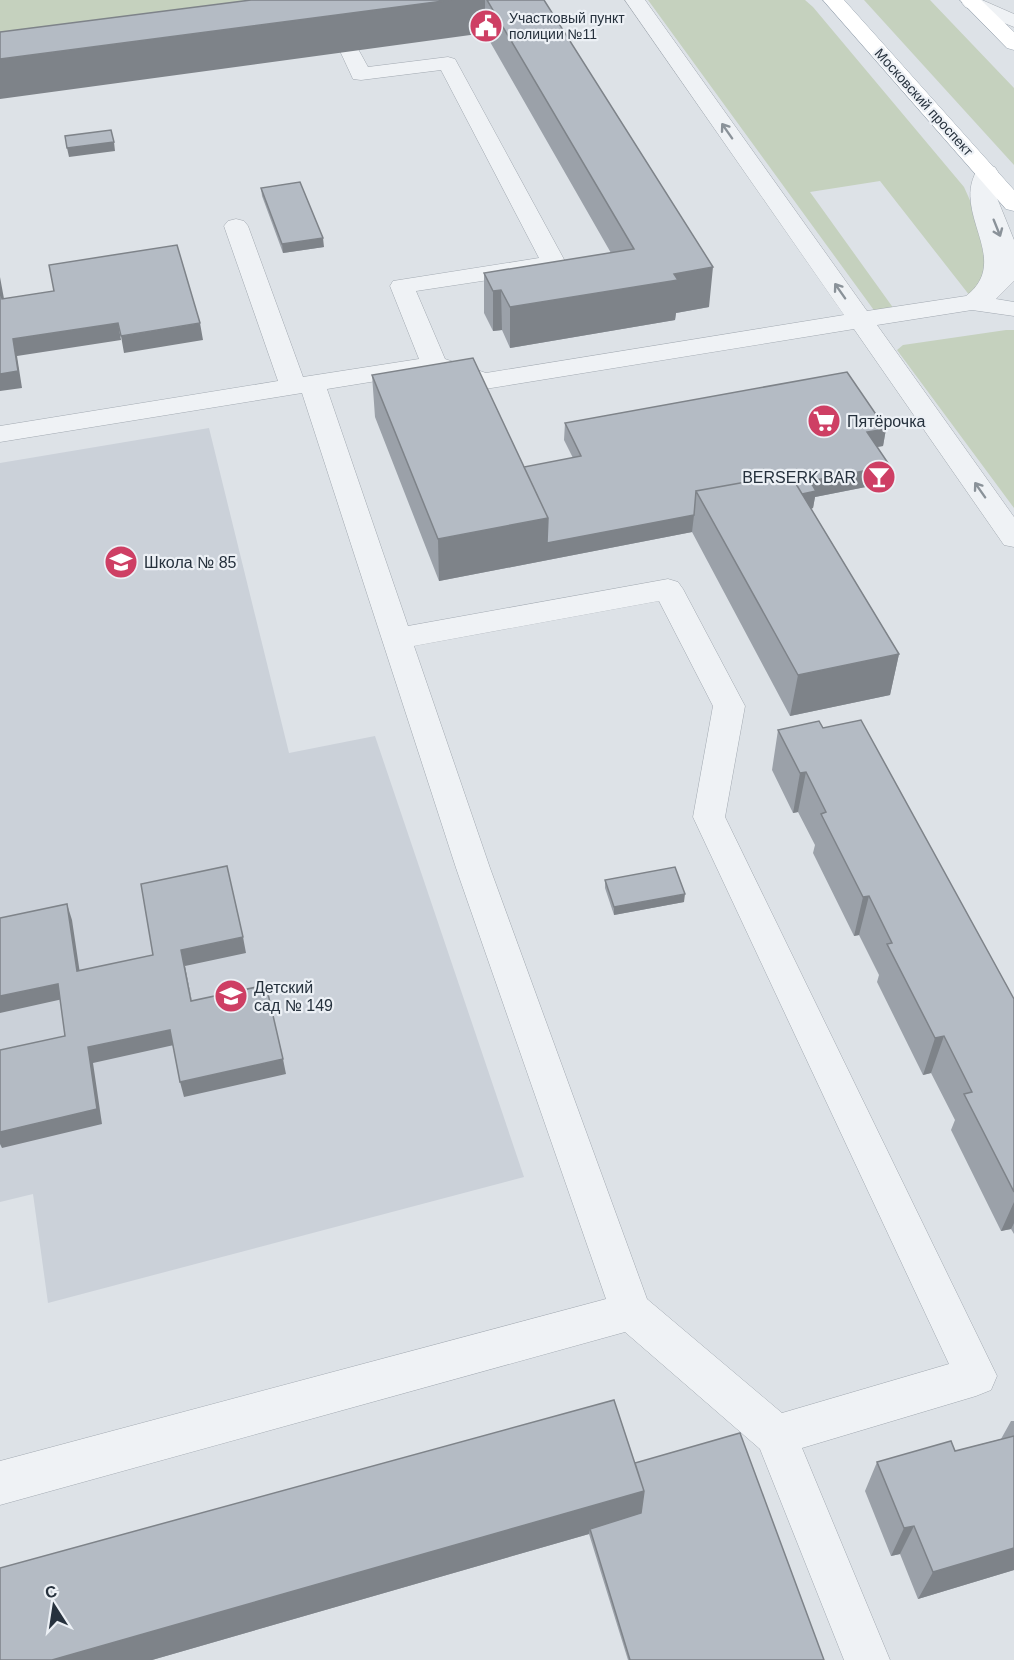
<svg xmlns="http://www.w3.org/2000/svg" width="1014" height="1660" font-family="Arial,sans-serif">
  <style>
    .built { fill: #cbd1d9 }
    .green { fill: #c5d1be }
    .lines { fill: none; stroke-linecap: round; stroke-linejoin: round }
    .minor-casing { stroke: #a2a9b1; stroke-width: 1 }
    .major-casing { stroke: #9ca7b3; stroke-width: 1 }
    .minor { fill: #eff2f5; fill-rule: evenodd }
    .major { fill: #fff; fill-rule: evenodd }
    .wall { fill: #9ba1a9 }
    .shaded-wall { fill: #7e8389 }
    .building { fill: #b4bbc4; stroke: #7e8389; stroke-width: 1.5 }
    .oneway { stroke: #8a9299 }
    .labels { text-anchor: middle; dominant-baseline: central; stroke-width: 4.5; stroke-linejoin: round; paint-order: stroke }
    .far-poi-label { font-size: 14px; fill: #26313d; stroke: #ecf0f5; text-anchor: start }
    .far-street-label { font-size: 14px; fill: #26313d; stroke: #ecf0f5 }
    .poi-label { font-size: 16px; fill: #26313d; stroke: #ecf0f5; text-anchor: start }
  </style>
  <rect width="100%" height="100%" fill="#dde2e7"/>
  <path class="built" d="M209,428L289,753L375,736L524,1177L48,1303L33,1194L0,1202V463Z"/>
  <path class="green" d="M0,0H307L0,41Z
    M648,0H805L813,7L964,187L999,265L970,296L880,181L810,192L894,309L876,313Z
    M864,0H930L1014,88V165Z
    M1006,330H1014V508L897,350L903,345Z"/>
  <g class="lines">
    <defs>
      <path id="minor" d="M625,0H645L867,311L966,296C1014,259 948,212 979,167L987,165L995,167L998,172L995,193L1014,240V281L996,299L1014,302V316L972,310L877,325L1014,517V547L1004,545L854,329L485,389L432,372L327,389L408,626L668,579L678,582L683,589L745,706L725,817L997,1376L991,1390L976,1396L802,1448L890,1660H844L760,1449L625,1332L0,1505V1461L606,1299L456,868L302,393L0,442V426L278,381L224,226L228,221L236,219L244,221L248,226L303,377L419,359L390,286L393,281L539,258L441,70L361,80L353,79L340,51L343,47L350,45L357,47L368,67L448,57L455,59L566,263L563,268L554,270L416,291L445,359L486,373L844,315ZM659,601L713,706L693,817L949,1364L782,1413L647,1299L490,868L414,646Z
        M964,0H982L1014,14V27L965,7L962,3Z"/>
      <path id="major" d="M823,0H844L1014,190V211L1006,209Z
        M960,0H981L1014,32V50L1007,48Z"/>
    </defs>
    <use href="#minor" class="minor-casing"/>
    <use href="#major" class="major-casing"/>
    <use href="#minor" class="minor"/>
    <use href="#major" class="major"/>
  </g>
  <path class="wall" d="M251,0H544L709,307L676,313L675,320L510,348L502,330L493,331L484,313V273L611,253L485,33Z
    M261,188L324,247L283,253L262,196Z
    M372,375L524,467L573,458L564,440L565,423L886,429L883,446L877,447L886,483L815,497L813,508L811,509L899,654L890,695L790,716L692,532L439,581L375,417Z
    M823,728L1014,999V1234L1011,1229L1001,1231L951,1130L955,1120L931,1073L923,1075L877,982L879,975L859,935L854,936L813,853L815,845L798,812L793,813L772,770L778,730Z
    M605,880L684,902L614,915L605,888Z
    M1011,1421H1014V1570L918,1599L900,1554L891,1556L865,1491L877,1462L955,1451L1001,1439Z
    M635,1463L824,1660H628L589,1534L152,1660H0Z"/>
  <path class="shaded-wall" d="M451,0H485V33L0,99V59Z
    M114,142L115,151L69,157L67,148Z
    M323,238L324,247L283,253L282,244Z
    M713,267L709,307L676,313L675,320L510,348V307L674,274Z
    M0,277L7,315L2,299L0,285Z
    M501,290L502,330L493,331V291Z
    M118,323L121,340L17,356L22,388L0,391V374L13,339Z
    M200,323L203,340L124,353L121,336Z
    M886,429L883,446L864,449L867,432Z
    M890,466L886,483L815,497L813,508L716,527L810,481Z
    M694,515L692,532L439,581L438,539L548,518Z
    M899,654L890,695L790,716L798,675Z
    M806,772L798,812L793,813L800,773Z
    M685,894L684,902L614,915V907Z
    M869,896L859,935L854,936L863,897Z
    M67,904L72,920L82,987L77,971Z
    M243,937L246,953L185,966L195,1017L181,950Z
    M58,984L63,999L0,1013V996Z
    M170,1030L174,1045L93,1063L102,1124L2,1148L0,1144V1132L88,1047Z
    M944,1036L931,1073L923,1075L935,1038Z
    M283,1059L286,1074L184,1097L180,1082Z
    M1014,1202V1223L1011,1229L1001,1231Z
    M644,1491L640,1519L590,1529L589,1534L152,1660H52Z
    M914,1526L900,1554L891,1556L904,1528Z
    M1014,1548V1570L918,1599L933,1572Z"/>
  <path class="building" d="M251,0H451L0,59V32Z
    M487,0H544L713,267L674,274L678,280L510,307L501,290L493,291L484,273L634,249Z
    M111,130L114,142L67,148L65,136Z
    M300,182L323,238L282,244L261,188Z
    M177,245L200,323L121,336L118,323L13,339L18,371L0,374V285L2,299L54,291L49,265Z
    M473,358L548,518L438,539L372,375Z
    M847,372L886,429L867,432L890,466L810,481L816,491L802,494L790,474L696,491L694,515L547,543L548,518L524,467L581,456L565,423Z
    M790,474L899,654L798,675L696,491Z
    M861,720L1014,999V1192L964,1094L972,1092L944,1036L935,1038L887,944L892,943L869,896L863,897L821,814L826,812L806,772L800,773L778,730L819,721L823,728Z
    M227,866L243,937L181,950L191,1001L266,985L283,1059L180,1082L170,1030L88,1047L97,1109L0,1132V1050L65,1036L58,984L0,996V918L67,904L77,971L153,955L141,884Z
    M675,867L685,894L614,907L605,880Z
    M614,1400L644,1491L52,1660H0V1568Z
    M740,1433L824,1660H630L590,1529L641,1513L644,1491L635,1463Z
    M1014,1436V1548L933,1572L914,1526L904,1528L877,1462L951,1441L955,1451Z"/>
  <defs><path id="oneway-shaft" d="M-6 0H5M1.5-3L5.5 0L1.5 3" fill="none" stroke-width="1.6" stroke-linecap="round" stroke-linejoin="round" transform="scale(1.5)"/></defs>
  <g class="oneway">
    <use href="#oneway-shaft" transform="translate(727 131) rotate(-125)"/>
    <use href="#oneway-shaft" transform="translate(997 228) rotate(68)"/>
    <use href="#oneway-shaft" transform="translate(840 291) rotate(-125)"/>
    <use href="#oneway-shaft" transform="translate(980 490) rotate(-125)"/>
  </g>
  <defs>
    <symbol id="civic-disc" viewBox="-11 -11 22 22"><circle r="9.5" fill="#ce3f64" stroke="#ecf0f5"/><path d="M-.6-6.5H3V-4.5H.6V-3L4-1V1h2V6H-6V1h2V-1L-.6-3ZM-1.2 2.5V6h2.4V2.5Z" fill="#fff"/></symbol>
    <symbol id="supermarket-disc" viewBox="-11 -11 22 22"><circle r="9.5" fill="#ce3f64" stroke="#ecf0f5"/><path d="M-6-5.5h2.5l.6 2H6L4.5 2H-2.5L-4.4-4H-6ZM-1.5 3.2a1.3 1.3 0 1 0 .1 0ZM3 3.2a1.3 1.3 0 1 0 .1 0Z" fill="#fff"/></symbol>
    <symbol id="bar-disc" viewBox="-11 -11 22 22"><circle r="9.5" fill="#ce3f64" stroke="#ecf0f5"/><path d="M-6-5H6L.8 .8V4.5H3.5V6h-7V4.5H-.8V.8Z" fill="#fff"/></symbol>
    <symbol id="school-disc" viewBox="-11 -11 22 22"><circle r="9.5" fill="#ce3f64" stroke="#ecf0f5"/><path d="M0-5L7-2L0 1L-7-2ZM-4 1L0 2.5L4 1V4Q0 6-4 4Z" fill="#fff"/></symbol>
  </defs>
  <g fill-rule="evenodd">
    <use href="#civic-disc" x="467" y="7" width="38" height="38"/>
    <use href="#supermarket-disc" x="805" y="402" width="38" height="38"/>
    <use href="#bar-disc" x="860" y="458" width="38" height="38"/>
    <use href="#school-disc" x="102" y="543" width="38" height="38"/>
    <use href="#school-disc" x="212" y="977" width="38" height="38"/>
  </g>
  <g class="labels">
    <g class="far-poi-label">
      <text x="509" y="18">Участковый пункт<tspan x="509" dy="16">полиции №11</tspan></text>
    </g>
    <g class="far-street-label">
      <text transform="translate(924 102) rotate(48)">Московский проспект</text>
    </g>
    <g class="poi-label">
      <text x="847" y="421">Пятёрочка</text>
      <text x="856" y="477" text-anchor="end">BERSERK BAR</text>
      <text x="144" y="562">Школа № 85</text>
      <text x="254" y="987">Детский<tspan x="254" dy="18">сад № 149</tspan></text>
    </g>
  </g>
  <g transform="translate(54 1606) rotate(348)" stroke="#ecf0f5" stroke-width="4.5" paint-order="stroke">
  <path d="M0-4.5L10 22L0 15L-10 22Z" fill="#26313d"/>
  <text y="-9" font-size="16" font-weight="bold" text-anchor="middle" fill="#26313d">С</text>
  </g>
</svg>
